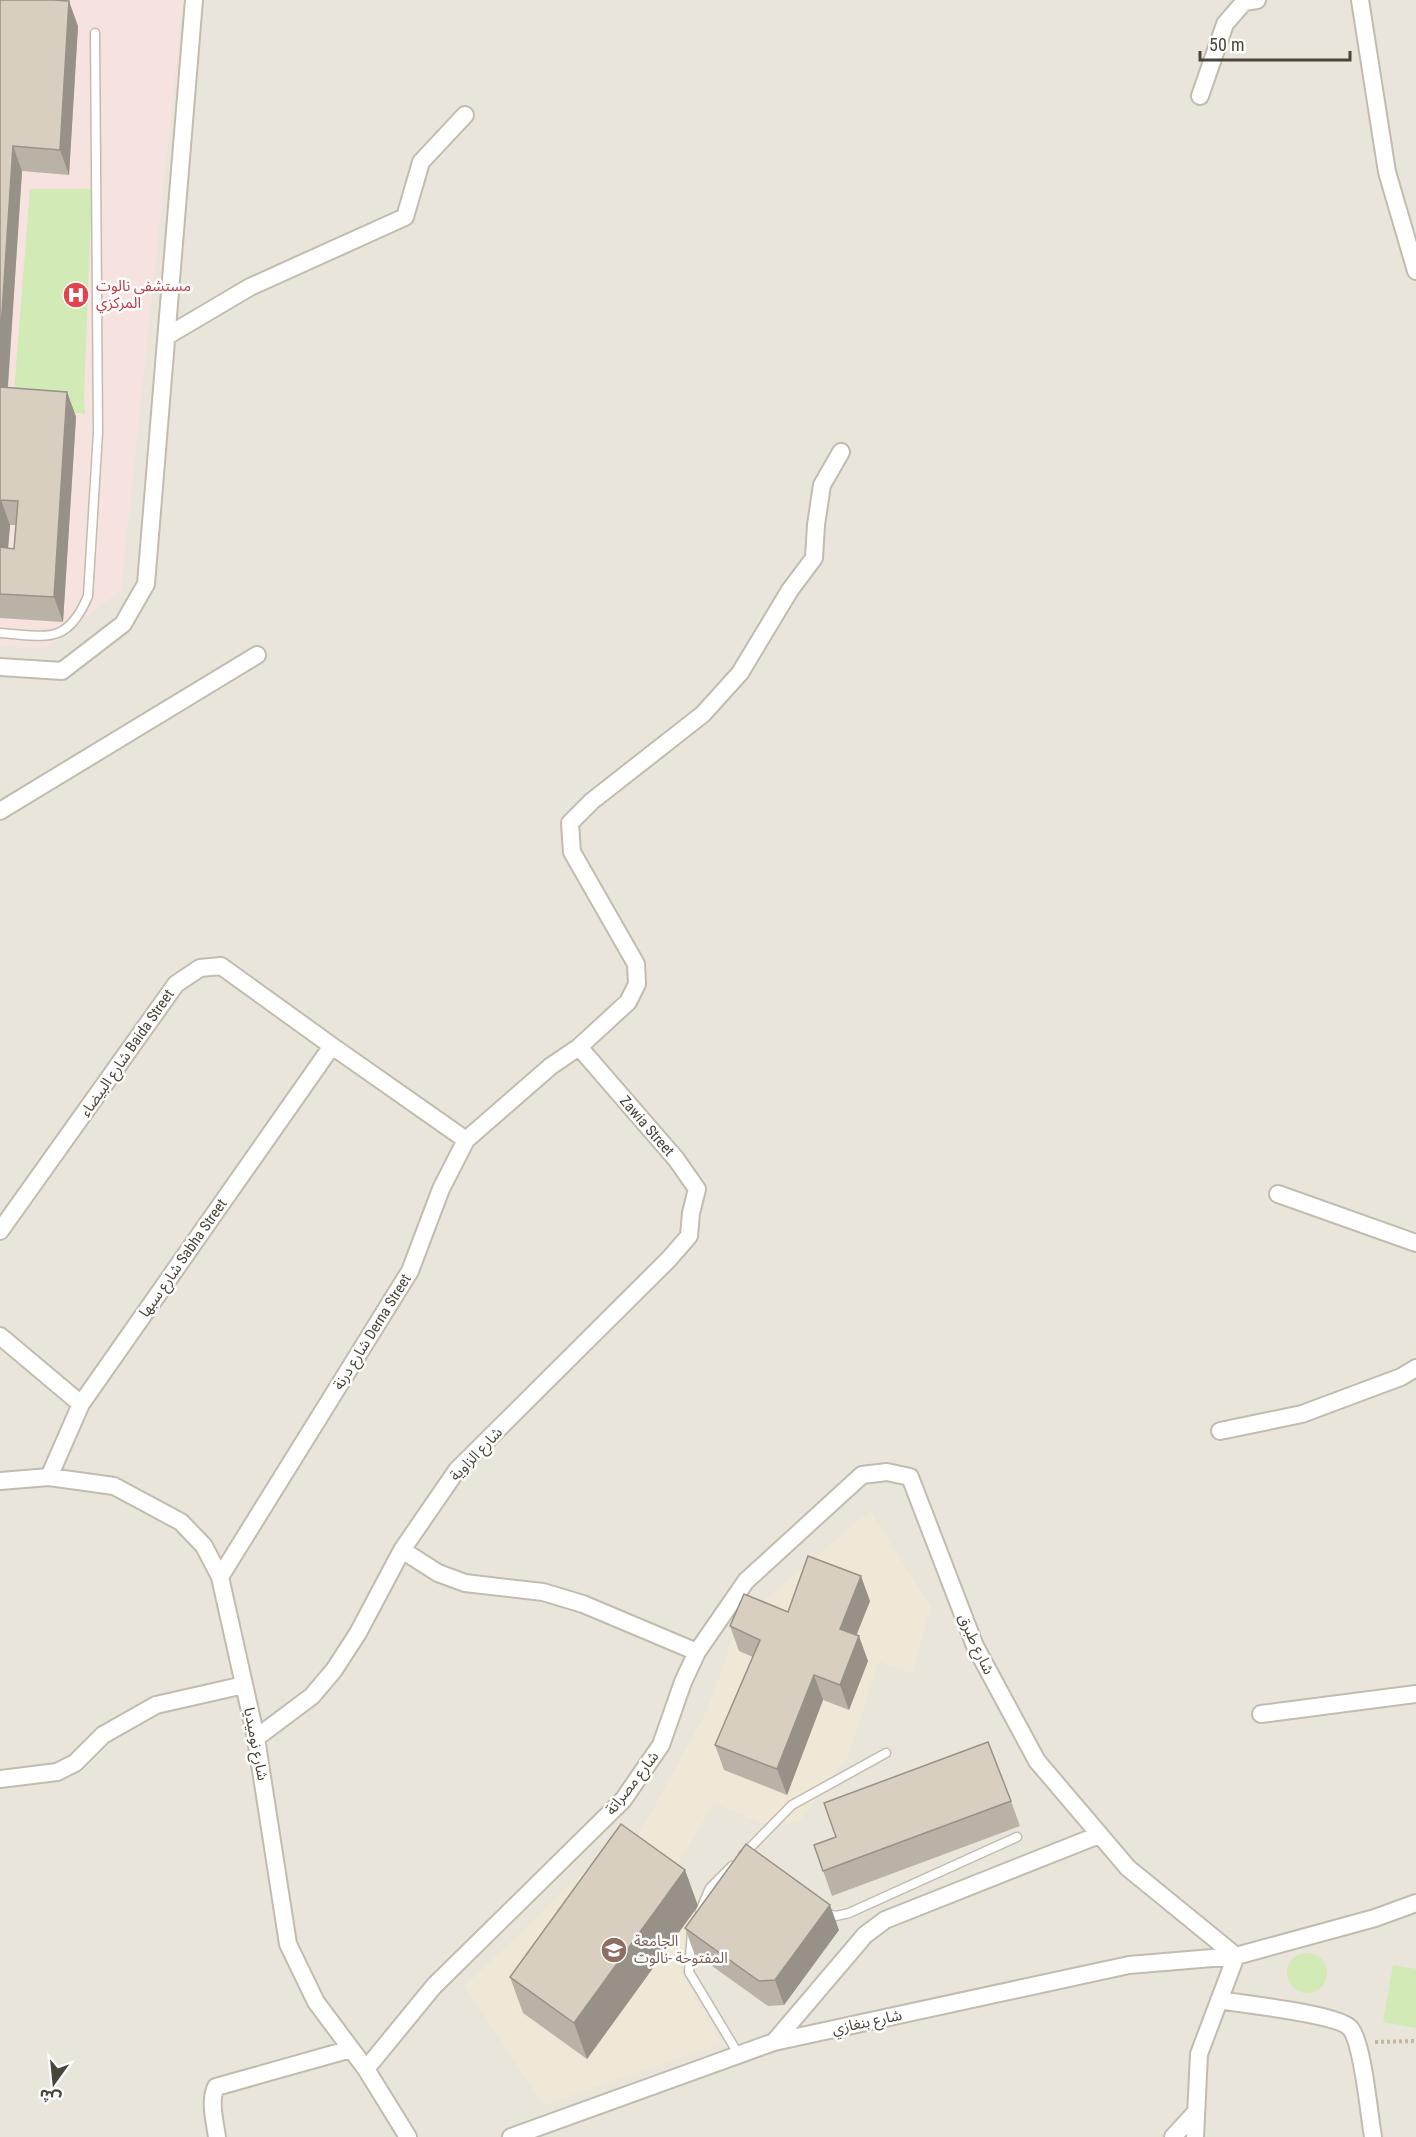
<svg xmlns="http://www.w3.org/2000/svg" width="1416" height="2137" font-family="'Roboto Condensed','Noto Sans Arabic',sans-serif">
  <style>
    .residential { fill: #eae5da }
    .education { fill: #efe8d6 }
    .medical { fill: #f6e3e0 }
    .green { fill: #d2eab5 }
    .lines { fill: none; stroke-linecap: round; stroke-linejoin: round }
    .service-casing { stroke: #c2bbae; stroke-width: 11 }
    .minor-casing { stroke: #c2bbae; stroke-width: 20 }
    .path { stroke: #c4b79f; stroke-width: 4; stroke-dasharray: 3 3; stroke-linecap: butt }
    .service { stroke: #fff; stroke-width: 8 }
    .minor { stroke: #fff; stroke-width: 16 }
    .wall { fill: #bab2a6; fill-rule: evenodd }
    .shaded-wall { fill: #979187 }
    .building { fill: #d8cfc1; stroke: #979187; stroke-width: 1.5 }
    .labels { text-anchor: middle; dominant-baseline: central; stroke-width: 5; stroke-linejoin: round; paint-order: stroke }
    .health-label { font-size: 15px; fill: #be3a42; stroke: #fff; text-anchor: start }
    .street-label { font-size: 15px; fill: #4b4439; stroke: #fff }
    .education-label { font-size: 15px; fill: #785e54; stroke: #fff; text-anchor: start }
  </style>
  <rect width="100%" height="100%" fill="#f6f3ec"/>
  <path class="residential" d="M0,0H1416V2137H0Z"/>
  <path class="education" d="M870,1511L931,1607L912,1674L879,1661L847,1758L799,1822L769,1826L714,1803L672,1873L721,1907L678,1966L721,2043L544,2105L465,1986L630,1827L639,1835L706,1712L740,1621Z"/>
  <path class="medical" d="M0,0H183L121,590L45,649L0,645Z"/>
  <path class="green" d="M30,189H92L84,397L85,414L13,404Z
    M1287 1973a20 20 0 1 1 40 0a20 20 0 1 1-40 0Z
    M1393,1965L1416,1969V2028L1383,2022Z"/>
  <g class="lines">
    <defs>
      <path id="service" d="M0,633C46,636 67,646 88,596L98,432L95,33
        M743,1855L792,1805L886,1753
        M700,1911L710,1888L732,1866
        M823,1913L836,1916L849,1913L1017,1837
        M692,1931L689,1972L739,2055"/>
      <path id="minor" d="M1360,0L1387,172L1416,271
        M1200,96L1225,24L1244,2L1257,0
        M167,336L250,287L405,217L421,162L465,115
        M0,667L62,671L123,624L146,584L194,0
        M0,811L257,655
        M1278,1194L1416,1243
        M0,1231L176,984L200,968L221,966L332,1046L466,1140
        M0,1336L81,1404
        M1220,1431L1302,1414L1401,1377L1416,1368
        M49,1477L81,1404L332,1046
        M0,1481L49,1477L114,1486L181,1522L204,1546L220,1577L256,1738L288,1944L316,2002L366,2069L408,2137
        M402,1550L438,1573L465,1583L543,1592L583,1604L697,1652
        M220,1577L410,1271L441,1189L466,1140L551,1066L579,1047L628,1002L637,984L636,964L572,852L570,823L592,801L703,714L740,673L790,590L814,558L816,525L822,485L841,452
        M1261,1714L1416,1694
        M256,1738L312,1696L334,1670L358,1633L402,1550L457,1470L669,1259L689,1236L691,1213L697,1189L676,1159L579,1047
        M0,1779L57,1772L75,1763L103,1735L156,1705L244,1685
        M1219,2000C1242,2004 1338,2014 1350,2028C1363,2042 1369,2115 1373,2137
        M774,2042L865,1935L885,1920L1099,1835
        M366,2069L434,1986L623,1800L661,1745L683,1682L697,1652L746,1581L862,1475L887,1472L910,1477L975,1646L1037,1761L1128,1868L1236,1956
        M217,2137C215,2122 209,2101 216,2087L351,2049
        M511,2137L774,2042L1129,1965L1236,1956L1375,1918L1416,1903
        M1173,2137L1195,2113
        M1195,2137L1199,2054L1236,1956"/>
    </defs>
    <use href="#service" class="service-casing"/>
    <use href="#minor" class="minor-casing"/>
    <path class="path" d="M1375,2042L1416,2041"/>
    <use href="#service" class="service"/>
    <use href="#minor" class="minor"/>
  </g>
  <path class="wall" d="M0,0L78,26L69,175L22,171L8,388L67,392L76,417L63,622L0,618ZM10,525H16L14,549L8,548Z
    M870,1601L856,1635L868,1661L849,1710L823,1700L787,1795L724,1770L715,1745L753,1657L739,1651L730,1626L788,1612Z
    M1011,1801L1020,1826L832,1896L814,1845L836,1837Z
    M685,1870L698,1906L587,2059L523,2013L510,1977Z
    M685,1928L839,1930L784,2005L768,2006L694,1953Z"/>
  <path class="shaded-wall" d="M69,1L78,26L69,175L60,150Z
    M13,146L22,171L6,412L0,395V343Z
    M67,392L76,417L63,622L54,597Z
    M1,500L10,525L6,572L0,556V511Z
    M861,1576L870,1601L849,1654L840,1629Z
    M859,1636L868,1661L849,1710L840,1685Z
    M814,1675L823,1700L787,1795L777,1769Z
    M685,1870L698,1906L587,2059L574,2023Z
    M830,1905L839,1930L784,2005L775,1980Z"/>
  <path class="building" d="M0,0H53L69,1L60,150L13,146L0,343Z
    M0,387L67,392L54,597L0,594V547L14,549L18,501L1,500L0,511Z
    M808,1556L861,1576L840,1629L859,1636L840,1685L814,1675L777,1769L715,1745L760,1640L730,1626L744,1594L788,1612Z
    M988,1742L1011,1801L823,1871L814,1845L836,1837L824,1803Z
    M621,1824L685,1870L574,2023L510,1977Z
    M746,1844L830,1905L775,1980L759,1981L685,1928Z"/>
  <defs>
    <symbol id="hospital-disc" viewBox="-11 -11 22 22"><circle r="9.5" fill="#e0444e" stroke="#fff"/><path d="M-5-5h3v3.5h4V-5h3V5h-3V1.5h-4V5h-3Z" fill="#fff"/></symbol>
    <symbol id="university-disc" viewBox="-11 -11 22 22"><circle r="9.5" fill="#8d6e63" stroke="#fff"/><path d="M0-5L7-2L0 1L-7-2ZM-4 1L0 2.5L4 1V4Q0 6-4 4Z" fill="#fff"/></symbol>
  </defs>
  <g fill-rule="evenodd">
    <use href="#hospital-disc" x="61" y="280" width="30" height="30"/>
    <use href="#university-disc" x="599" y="1935" width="30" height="30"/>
  </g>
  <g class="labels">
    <g class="health-label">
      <text x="96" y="286">مستشفى نالوت<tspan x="96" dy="17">المركزي</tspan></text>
    </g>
    <g class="street-label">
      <text transform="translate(127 1053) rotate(-55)">شارع البيضاء Baida Street</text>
      <text transform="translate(647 1126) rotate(49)">Zawia Street</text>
      <text transform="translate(183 1258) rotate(-55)">شارع سبها Sabha Street</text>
      <text transform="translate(372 1332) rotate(-58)">شارع درنة Derna Street</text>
      <text transform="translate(476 1454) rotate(-46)">شارع الزاوية</text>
      <text transform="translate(976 1644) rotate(65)">شارع طبرق</text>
      <text transform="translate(256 1744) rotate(79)">شارع نوميديا</text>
      <text transform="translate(632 1783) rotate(-52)">شارع مصراتة</text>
      <text transform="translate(867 2022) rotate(-12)">شارع بنغازي</text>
    </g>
    <g class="education-label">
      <text x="634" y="1941">الجامعة<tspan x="634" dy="17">المفتوحة -نالوت</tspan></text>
    </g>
  </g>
  <g transform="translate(54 2083) rotate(195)" stroke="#ffffff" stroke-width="4.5" paint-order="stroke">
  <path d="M0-4.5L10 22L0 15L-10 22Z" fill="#4b4439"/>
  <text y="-9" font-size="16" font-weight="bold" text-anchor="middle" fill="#4b4439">ش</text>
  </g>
  <path d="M1200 51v9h150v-9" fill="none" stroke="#4b4439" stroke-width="3"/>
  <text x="1209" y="51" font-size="18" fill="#4b4439" stroke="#ffffff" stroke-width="4.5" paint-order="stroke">50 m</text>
</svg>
